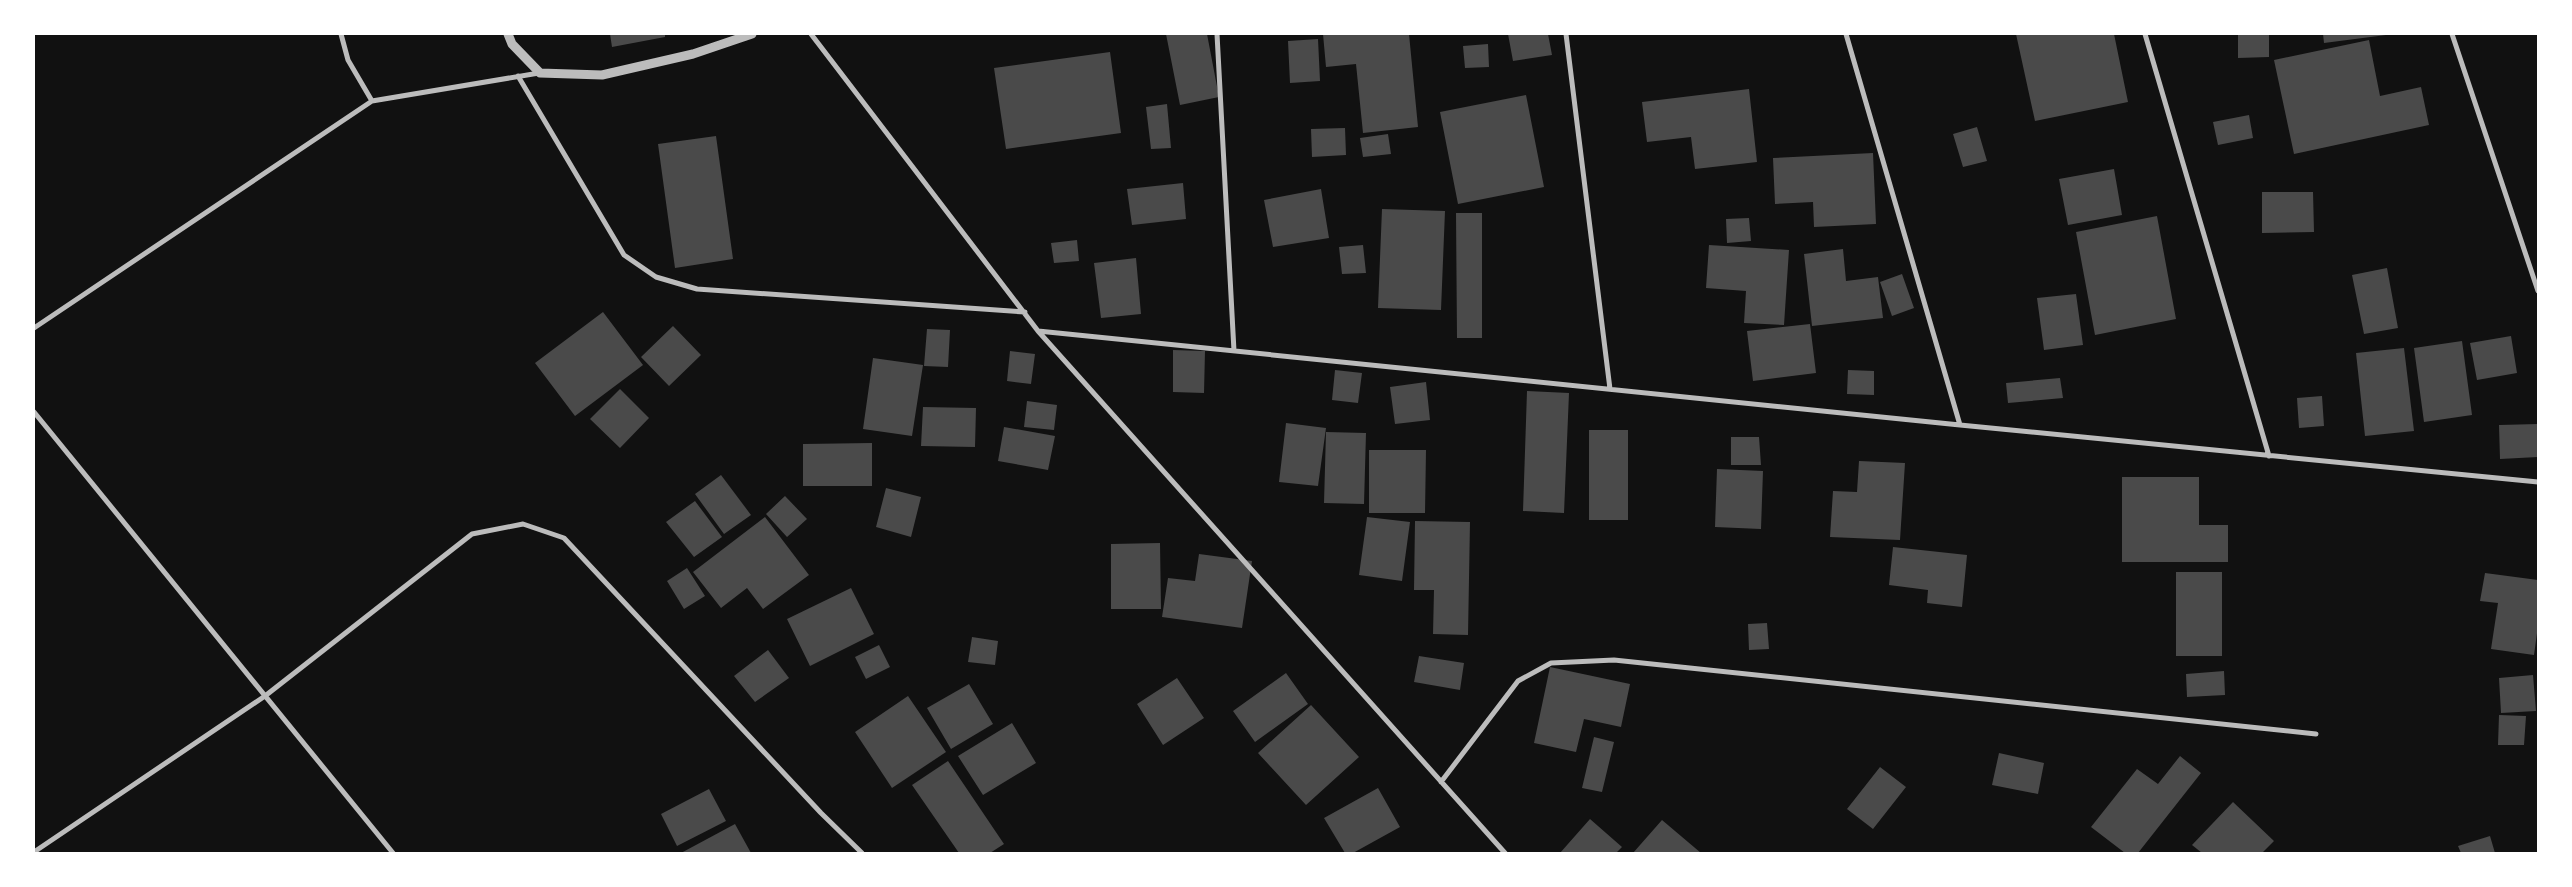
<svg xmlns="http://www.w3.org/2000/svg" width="2572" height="887" font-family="Helvetica,sans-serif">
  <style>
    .building { fill: #4a4a4a }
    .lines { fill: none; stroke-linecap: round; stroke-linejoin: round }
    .minor { stroke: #bcbcbc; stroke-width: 5 }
    .tertiary { stroke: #bcbcbc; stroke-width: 9 }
  </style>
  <rect width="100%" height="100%" fill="#111"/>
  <path class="building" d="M610,34H665V37L612,47Z
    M1166,34H1207L1219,97L1180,105Z
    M1323,34H1409L1418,127L1363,133L1356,64L1326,67Z
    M1508,34H1548L1552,55L1513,61Z
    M2016,34H2114L2128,102L2035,121Z
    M2238,34H2269V57L2238,58Z
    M2323,34H2386V35L2324,43Z
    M1318,39L1320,81L1290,83L1288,41Z
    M2369,40L2380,96L2421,87L2429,125L2294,154L2274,60Z
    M1488,44L1489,67L1465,68L1463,46Z
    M1110,52L1121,133L1006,149L994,68Z
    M1749,89L1757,162L1695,169L1691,137L1647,142L1642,102Z
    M1526,95L1544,187L1458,204L1440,112Z
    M1167,104L1171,148L1151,149L1146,107Z
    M2249,115L2253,138L2218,145L2213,122Z
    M1977,127L1987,161L1963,167L1953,134Z
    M1345,128L1346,155L1312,157L1311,129Z
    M1388,134L1391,154L1363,157L1360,138Z
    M716,136L733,259L675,268L658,144Z
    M1873,153L1876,224L1814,227L1813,202L1775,204L1773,158Z
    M2114,169L2122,215L2068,225L2059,179Z
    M1183,183L1186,219L1132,225L1127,189Z
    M1321,189L1329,238L1273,247L1264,200Z
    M2262,192H2313L2314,232L2262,233Z
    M1382,209L1445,211L1441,310L1378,308Z
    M1456,213H1482V338H1457Z
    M2157,216L2176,319L2095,335L2076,232Z
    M1749,218L1751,241L1727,243L1726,219Z
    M1077,240L1079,261L1054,263L1051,243Z
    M1363,245L1366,273L1342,274L1339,247Z
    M1709,245L1789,250L1784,325L1744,323L1746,291L1706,288Z
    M1843,249L1846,281L1878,277L1883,318L1812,326L1804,254Z
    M1136,258L1141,314L1101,318L1094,263Z
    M2387,268L2398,328L2364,334L2352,275Z
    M1902,274L1914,308L1892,316L1880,282Z
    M2076,294L2083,345L2044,350L2037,298Z
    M603,312L643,365L575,416L535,363Z
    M1810,324L1816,373L1753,381L1747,331Z
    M673,326L701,355L669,386L641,357Z
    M927,329L950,330L948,367L924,366Z
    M2511,336L2517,373L2477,380L2470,343Z
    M2462,341L2472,415L2424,422L2414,348Z
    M2404,348L2414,431L2365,436L2356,353Z
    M1173,350L1205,351L1204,393L1173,392Z
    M1010,351L1035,354L1031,384L1007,381Z
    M873,358L923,365L912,436L863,429Z
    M1335,370L1362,373L1358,403L1332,400Z
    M1848,370L1874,371V395L1847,394Z
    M2060,378L2063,398L2008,403L2006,383Z
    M1426,382L1430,420L1395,424L1390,387Z
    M620,389L649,418L620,448L590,419Z
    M1527,391L1569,393L1564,513L1523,511Z
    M2322,396L2324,426L2299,428L2297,398Z
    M1027,401L1057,405L1054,430L1024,427Z
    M923,407L976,408L975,447L921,446Z
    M1286,423L1326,428L1318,486L1279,482Z
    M2538,424V457L2500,459L2499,425Z
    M1004,427L1055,436L1048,470L998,461Z
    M1589,430H1628V520H1589Z
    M1326,432L1366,433L1364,504L1324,503Z
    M1731,437H1759L1761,465H1731Z
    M872,443V486H803V444Z
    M1369,450H1426L1425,513H1369Z
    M1859,461L1905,463L1900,540L1830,537L1833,491L1857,492Z
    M1717,469L1763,471L1761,529L1715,527Z
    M721,475L751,515L724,534L695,494Z
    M2122,477H2199V525H2228V562H2122Z
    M886,488L921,497L911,537L876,527Z
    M785,496L807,519L787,537L766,514Z
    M695,501L722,537L694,557L666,522Z
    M765,517L809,575L763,609L747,588L721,608L693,572Z
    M1367,517L1410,522L1402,581L1359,575Z
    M1415,521L1470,522L1468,635L1433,634L1434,590H1414Z
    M1160,543L1161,609H1111V544Z
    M1893,547L1967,555L1962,607L1927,603L1928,590L1889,585Z
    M1199,554L1252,561L1242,628L1162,617L1168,578L1195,581Z
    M687,568L705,596L684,609L667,581Z
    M2176,572H2222V656H2176Z
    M2485,573L2538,580V626L2534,655L2491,649L2498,603L2480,601Z
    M851,588L874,634L810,666L787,619Z
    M1767,623L1769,649L1749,650L1748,624Z
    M972,637L998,641L995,665L968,662Z
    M879,645L890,667L866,679L855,657Z
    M768,650L789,678L755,702L734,676Z
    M1419,656L1464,663L1460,690L1414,682Z
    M1550,667L1630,684L1621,727L1584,719L1576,752L1534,743Z
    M2224,671L2225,695L2187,697L2186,674Z
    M1286,673L1308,704L1255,742L1233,711Z
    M2533,675L2536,711L2501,713L2499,678Z
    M1177,678L1204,718L1163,745L1137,704Z
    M969,684L993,724L951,749L927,708Z
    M908,696L946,752L892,788L855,732Z
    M1311,705L1359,757L1306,805L1258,753Z
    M2499,715L2526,716L2524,745H2498Z
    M1012,723L1036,763L983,795L958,756Z
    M1594,737L1614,742L1602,792L1582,788Z
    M1999,753L2044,763L2038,794L1992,785Z
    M2180,756L2201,773L2138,853H2125L2091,827L2137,769L2158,784Z
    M948,761L1004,844L990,853H959L912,785Z
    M1880,767L1906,787L1873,829L1847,809Z
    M1378,788L1400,827L1353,853H1345L1324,818Z
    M709,789L726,821L677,846L661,814Z
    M2233,802L2274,841L2262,853H2202L2192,845Z
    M1590,819L1622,847L1616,853H1560Z
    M1662,820L1701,853H1633Z
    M735,824L751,853H681Z
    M2490,836L2495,853H2461L2458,846Z"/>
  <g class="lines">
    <path class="minor" d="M341,34L348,60L372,101L539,73
      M811,34L1038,331L1505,853
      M1217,34L1234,351
      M1566,34L1610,389
      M1846,34L1960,425
      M2145,34L2269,456
      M2452,34L2538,291
      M518,76L624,255L656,277L697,289L1025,312
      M34,328L372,101
      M1038,331L1960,425L2538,482
      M34,412L393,853
      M1441,782L1518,681L1551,663L1614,660L2316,734
      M34,852L265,696L472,534L523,524L564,538L821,813L862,853"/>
    <path class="tertiary" d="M508,34L512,44L540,73L602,75L693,54L752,34"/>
  </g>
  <rect width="2572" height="887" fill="none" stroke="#ffffff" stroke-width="70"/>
</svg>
